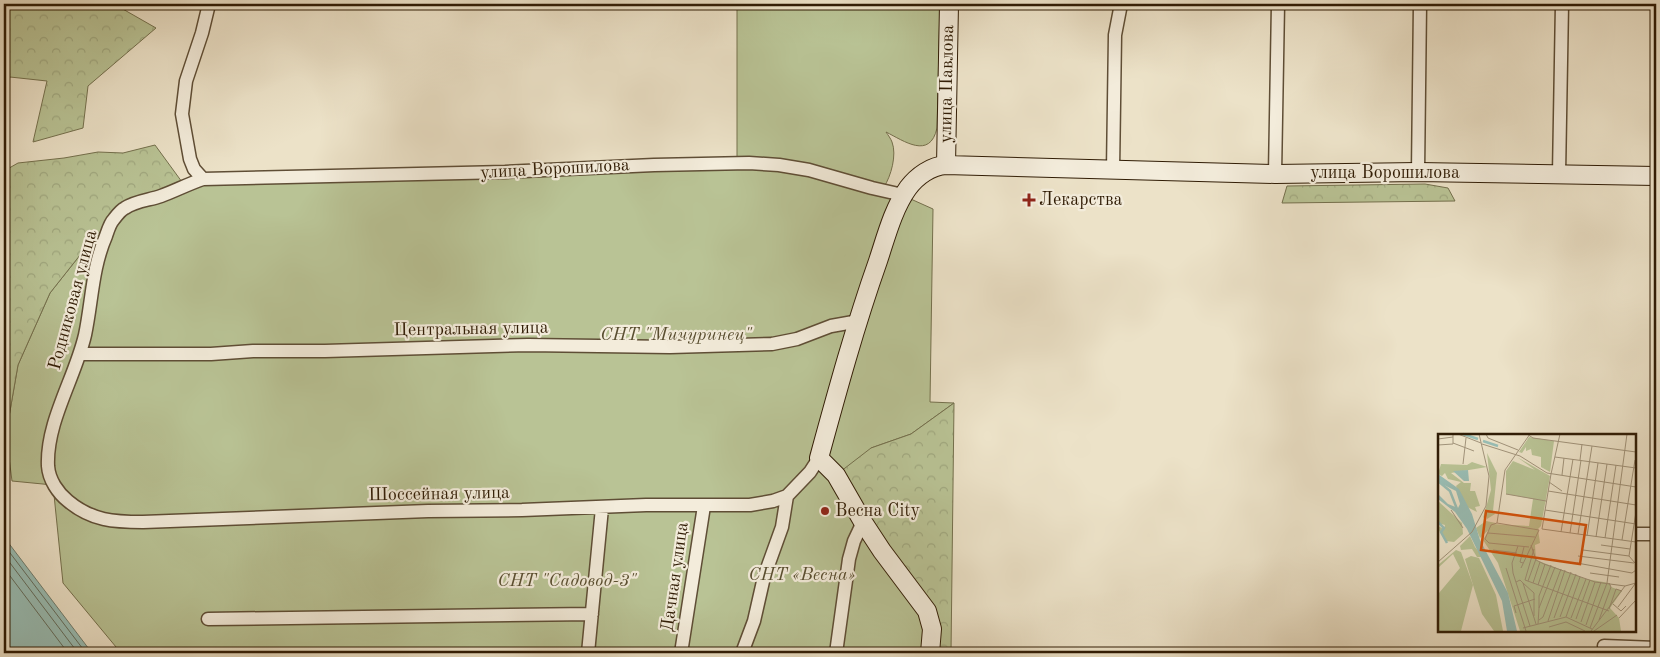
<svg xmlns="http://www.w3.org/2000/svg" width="1660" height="657" font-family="'Old Standard TT',serif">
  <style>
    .green { fill: #b9c395; stroke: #74704d }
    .forest { fill: url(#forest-crowns); stroke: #74704d }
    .water { fill: #99beb5; stroke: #6f7d6f }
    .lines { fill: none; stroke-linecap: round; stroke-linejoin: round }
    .shore { stroke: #646d5d; stroke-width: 1 }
    .street-casing { stroke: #5f4e36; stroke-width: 15 }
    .secondary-casing { stroke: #301c05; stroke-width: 20 }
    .street { stroke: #f3ecdb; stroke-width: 12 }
    .secondary { stroke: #f3ecdb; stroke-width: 18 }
    .poi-dot { fill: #8f2418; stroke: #f3ecdb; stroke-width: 2 }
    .labels { text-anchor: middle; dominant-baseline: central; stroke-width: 4.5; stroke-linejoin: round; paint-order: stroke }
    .street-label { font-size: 18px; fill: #301c05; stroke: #f3ecdb }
    .poi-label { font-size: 18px; fill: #301c05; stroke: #f3ecdb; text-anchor: start }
    .park-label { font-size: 18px; font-style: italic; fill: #594e30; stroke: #f3ecdb }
    .inset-river { fill: none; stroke: #99beb5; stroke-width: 2.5 }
    .inset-road { fill: none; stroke: #a1937a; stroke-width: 1 }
    .view { fill: #d6530b; fill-opacity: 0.15; stroke: #d6530b; stroke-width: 2.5 }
    .inset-edge { fill: none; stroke: #301c05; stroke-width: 2.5 }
  </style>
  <defs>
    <pattern id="forest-crowns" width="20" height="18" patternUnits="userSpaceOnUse" patternTransform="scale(1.25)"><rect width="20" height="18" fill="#b9c395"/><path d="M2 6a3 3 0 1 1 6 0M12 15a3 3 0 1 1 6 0" fill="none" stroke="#9fa77f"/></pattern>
  </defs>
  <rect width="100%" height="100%" fill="#ece2c8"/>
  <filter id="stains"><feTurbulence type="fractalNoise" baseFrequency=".004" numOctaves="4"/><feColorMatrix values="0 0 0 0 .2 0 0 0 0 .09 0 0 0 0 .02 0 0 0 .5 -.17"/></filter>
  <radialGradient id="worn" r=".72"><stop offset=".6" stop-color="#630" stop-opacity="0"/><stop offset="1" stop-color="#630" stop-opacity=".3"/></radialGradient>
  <path class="green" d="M737,4H940L937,128C930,160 904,141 886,132C888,135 891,139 892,142C897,155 891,176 884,187L933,209L930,402L954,403L911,434L871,448L927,611L930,653H121L63,583L53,485L12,481L6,434L18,365L50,293L92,240L125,208L185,185L737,163Z"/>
  <path class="forest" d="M4,4H118L121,8L156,28L88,86L83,128L33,142L47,81L10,77L4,92Z
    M155,145L182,182L125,208L92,240L50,293L18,365L6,434L9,457L4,458V171L18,163L64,158L98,152L123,153Z
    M1425,184L1448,188L1455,201L1282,203L1287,186Z
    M954,403L951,653H930L932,629L836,475L871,448L911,434Z"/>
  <path class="water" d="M4,537L92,653H4Z"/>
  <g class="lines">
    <path class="shore" d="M4,545L86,653
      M4,555L78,653
      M4,568L68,653"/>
    <defs>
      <path id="street" d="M1113,170L1115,35L1121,4
        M1418,172L1420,4
        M1275,174L1278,4
        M1559,174L1562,4
        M203,179L194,169L190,159L182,114L186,81L202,33L209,4
        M80,354H211L253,351H325L528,345L670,347L772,344L797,339L831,326L859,321
        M819,458L810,472L787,496L773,501L750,505H646L522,510L428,511L143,522C114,522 92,521 68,501C58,493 49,480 48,466C46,422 75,378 85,335C92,302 92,268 106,236C108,230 110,223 114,219C117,215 121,210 125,208C135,201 150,200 161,196C175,191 188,184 203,179L505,172L654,165L749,163L779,165L809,170L872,188L903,195
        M1634,534H1656
        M208,619L592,614
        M1604,646L1656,648
        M588,653L602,508
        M681,653L704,506
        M742,653L754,621L764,577L782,527L787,496
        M836,653L849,559L854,541L863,522"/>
      <path id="secondary" d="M946,165L949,4
        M930,653L932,629L927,611L882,551L863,522L836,475L819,458C837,392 855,326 878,261C886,237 893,209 908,188C917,176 931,166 946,165L1275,174L1418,172L1656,176"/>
    </defs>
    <use href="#street" class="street-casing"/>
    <use href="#secondary" class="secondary-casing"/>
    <use href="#street" class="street"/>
    <use href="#secondary" class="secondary"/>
  </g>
  <g class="poi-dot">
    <path d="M1026.5 192.5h5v5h5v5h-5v5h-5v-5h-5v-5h5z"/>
    <circle cx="825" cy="511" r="5"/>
  </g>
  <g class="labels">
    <g class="street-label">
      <text transform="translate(947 84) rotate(-89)">улица Павлова</text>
      <text transform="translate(555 169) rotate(-3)">улица Ворошилова</text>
      <text x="1385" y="173">улица Ворошилова</text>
      <text transform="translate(73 300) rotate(-75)">Родниковая улица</text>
      <text transform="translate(471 329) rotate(-1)">Центральная улица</text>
      <text transform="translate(439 494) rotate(-1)">Шоссейная улица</text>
      <text transform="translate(675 577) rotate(-82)">Дачная улица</text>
    </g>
    <g class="poi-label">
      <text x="1039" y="200">Лекарства</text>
      <text x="835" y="511">Весна City</text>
    </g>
    <g class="park-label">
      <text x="676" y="335">СНТ "Мичуринец"</text>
      <text x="802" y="575">СНТ «Весна»</text>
      <text x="567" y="581">СНТ "Садовод-3"</text>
    </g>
  </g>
  <g transform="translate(1438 434)">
    <rect width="198" height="198" fill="#ece2c8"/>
    <path d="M91,3L116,7L112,38L103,33V23L94,21L93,15L88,17V13L84,19L81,18ZM79,23L112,42L103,92L100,95L102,109L97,111L98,126L148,145L171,149L173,153L184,157L172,174L181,184L183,197H82L60,129L45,106L54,90L91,92L95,65L68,60V37L75,27L97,36ZM33,122L41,124L58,161L65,197H56L44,180L27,125Z" fill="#b9c395"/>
    <path d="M49,19L59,39L55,77L57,80L49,85L48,81L45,84L53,56ZM34,28L49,33L13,39L26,49H33L32,57H37L42,72L37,73L39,78L29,73L18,52L23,48L10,45L7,39L4,42L0,40L3,30L29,31ZM0,67L24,89L25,100L16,108L8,107L0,95V92L6,95L7,91L0,89ZM48,87L58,89L42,104L38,94ZM32,102L37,113L45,123H39L34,115L23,116L22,112ZM18,116L23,118L35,151L23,197H0L1,159L22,134L15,120L0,134V131Z" fill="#b9c395"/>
    <path d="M30,36L31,47H26L15,37ZM0,40L21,55L34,80L42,106L70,159L79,197H69L64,167L29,95L17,78L0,65V60L10,70L20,74L22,70L18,57L0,48Z" fill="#99beb5"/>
    <path class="inset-river" d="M25,0L40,5M45,7L60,12M0,47L12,57L19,75M0,88L6,94L3,98L9,109"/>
    <path class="inset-road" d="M20,0L43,9M48,0L50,4L80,16M89,0L95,4L198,18M0,5L15,3M15,9L36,17M44,10L82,22L109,39L198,53M0,11L15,10V0M117,23L198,34M142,26L144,10M25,30L28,4M113,40L122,0M124,41L126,24M111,48L124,57M110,57L198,71M68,60L108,67M13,76L25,94M107,76L198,90M59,89L67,36L92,0M104,95L198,108M104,95L113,40M123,98L135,25M50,99L97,103M132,99L143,26M140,100L154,12M149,102L160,29M158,103L169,30M167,104L178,31M184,106L197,26M93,111L98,126L106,130L157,148L187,152L198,149M163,111L192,115M80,112L74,129L75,139L92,192M91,113L51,109L47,105L53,91L59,89L101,96M96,115L87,146L171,177M55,116L79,119M145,116L191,122M140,122L196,129M0,128L34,98L48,72L51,42L41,0M85,129L82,128L86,113M139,129L194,139L198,136M197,129L191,122L198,78M68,134L88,197M83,134L101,96M152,139L181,143M90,147L98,125M78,148L82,146L85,149L98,190M85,149L96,159V182M95,149L102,128M169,149L189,0M100,151L107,130M175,170L183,177L188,172M180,173L197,150M101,174V162L113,131M171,175L178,155L184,157M78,179L76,172L97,165M122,183L138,140M128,183L142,143M116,184L133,138M133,184L148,145M181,184L198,166M138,185L152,146M101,186L105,183L123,135M161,186L173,153L171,149M110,187L127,136M143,188L157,148M100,190L101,174L117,133M148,191L163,148M111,193L128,188L147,197M85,194L128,183L154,195M152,194L169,149M153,197L187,152M156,197L179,181"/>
    <path class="view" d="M48,77L148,91L142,130L43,116Z"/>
    <rect width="198" height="198" class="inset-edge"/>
  </g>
  <rect width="1660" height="657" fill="none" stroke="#ece2c8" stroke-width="20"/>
  <rect x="5" y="5" width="1650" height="647" fill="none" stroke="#301c05" stroke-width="2.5"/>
  <rect x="10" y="10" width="1640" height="637" fill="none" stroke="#301c05"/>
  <rect width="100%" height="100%" filter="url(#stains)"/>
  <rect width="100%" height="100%" fill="url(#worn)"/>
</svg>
